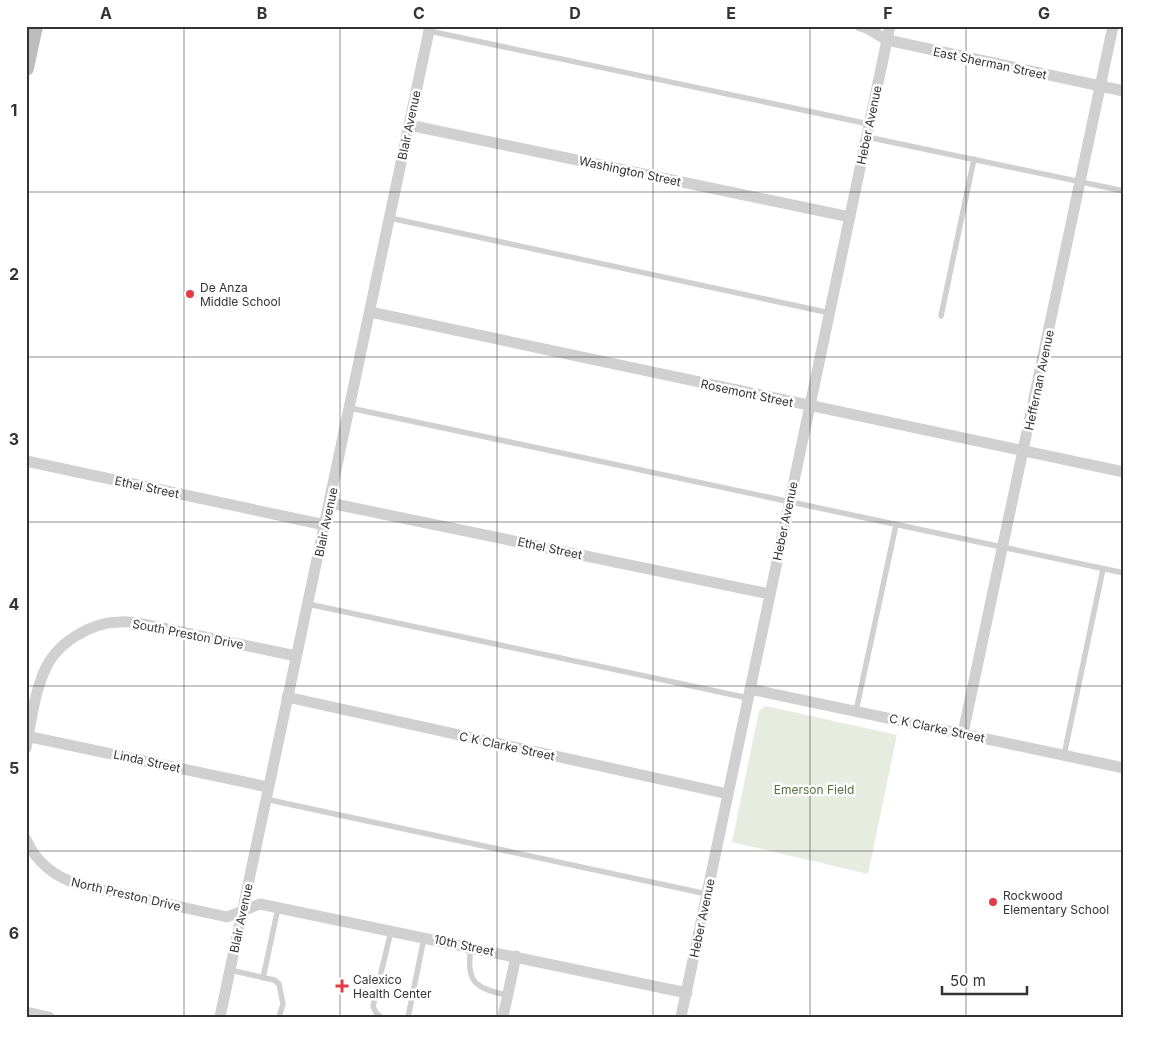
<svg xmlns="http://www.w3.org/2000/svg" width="1150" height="1043" font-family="Inter,sans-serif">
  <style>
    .green { fill: #e6ecdf }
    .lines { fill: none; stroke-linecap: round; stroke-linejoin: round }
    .lane { stroke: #d0d0d0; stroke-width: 5.5 }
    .street { stroke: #d0d0d0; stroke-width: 11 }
    .secondary { stroke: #bdbdbd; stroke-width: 16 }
    .grid { fill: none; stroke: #333; stroke-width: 1; stroke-opacity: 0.55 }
    .poi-dot { fill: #e63946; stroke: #fff; stroke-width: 2 }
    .labels { text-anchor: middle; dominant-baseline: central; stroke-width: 5; stroke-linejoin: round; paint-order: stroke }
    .street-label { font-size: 12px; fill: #333; stroke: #fff }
    .poi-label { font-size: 12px; fill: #333; stroke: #fff; text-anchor: start }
    .park-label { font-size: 12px; fill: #56703f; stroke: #fff }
    .neatline { fill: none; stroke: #333; stroke-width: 2 }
    .grid-label { font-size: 16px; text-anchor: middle; font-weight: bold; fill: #333 }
  </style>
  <rect width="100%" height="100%" fill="#fff"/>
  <path class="green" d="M766,706L897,735L868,874L732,842L759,711Z"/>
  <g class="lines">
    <path class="lane" d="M429,31L869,124
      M867,137L1124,191
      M390,218L830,313
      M941,316L974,159
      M350,408L1124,573
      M308,604L748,698
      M856,711L896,525
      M1064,755L1103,569
      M265,799L707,894
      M471,948C465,982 476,989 508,995
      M230,970L274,980L279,984L283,1004L279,1017
      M263,978L278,908
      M381,1017L376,1013L373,1006L391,931
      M408,1017L424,938"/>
    <path class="street" d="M860,26L867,28L887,40L1124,91
      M409,125L850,217
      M370,312L1124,472
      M26,461L325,525
      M330,503L770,594
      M750,689L1124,768
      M287,697L728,794
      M963,733L1113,26
      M26,736L268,787
      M26,748C31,723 34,695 44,672C55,644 90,622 120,622C128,621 136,623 143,624L296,656
      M26,839C36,863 57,878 81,885L227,917L260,904L687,993
      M26,1012L49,1017
      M220,1017L430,26
      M503,1017L516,956
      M681,1017L890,26"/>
    <path class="secondary" d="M26,68L35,26"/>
  </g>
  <path class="grid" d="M184,26V1017M340,26V1017M497,26V1017M653,26V1017M810,26V1017M966,26V1017M26,192H1124M26,357H1124M26,522H1124M26,686H1124M26,851H1124"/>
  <g class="poi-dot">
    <circle cx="190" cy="294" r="5"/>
    <circle cx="993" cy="902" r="5"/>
    <path d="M339.5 978.5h5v5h5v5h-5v5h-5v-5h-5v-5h5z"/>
  </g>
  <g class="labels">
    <g class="street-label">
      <text transform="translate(990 63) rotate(12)">East Sherman Street</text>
      <text transform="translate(409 125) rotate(-78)">Blair Avenue</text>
      <text transform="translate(869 125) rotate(-78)">Heber Avenue</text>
      <text transform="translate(630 171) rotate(12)">Washington Street</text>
      <text transform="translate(1039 380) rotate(-78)">Heffernan Avenue</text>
      <text transform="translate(747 393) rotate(12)">Rosemont Street</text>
      <text transform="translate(147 487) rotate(12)">Ethel Street</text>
      <text transform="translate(785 521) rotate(-78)">Heber Avenue</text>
      <text transform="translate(326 522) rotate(-78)">Blair Avenue</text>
      <text transform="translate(550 548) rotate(12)">Ethel Street</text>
      <text transform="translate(188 634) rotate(11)">South Preston Drive</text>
      <text transform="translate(937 728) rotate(12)">C K Clarke Street</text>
      <text transform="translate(507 746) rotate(12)">C K Clarke Street</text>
      <text transform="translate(147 761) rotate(12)">Linda Street</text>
      <text transform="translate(126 894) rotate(13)">North Preston Drive</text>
      <text transform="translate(241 918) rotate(-78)">Blair Avenue</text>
      <text transform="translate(702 918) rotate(-78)">Heber Avenue</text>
      <text transform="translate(464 945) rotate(12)">10th Street</text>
    </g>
    <g class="poi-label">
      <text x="200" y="287">De Anza<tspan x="200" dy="14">Middle School</tspan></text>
      <text x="1003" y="895">Rockwood<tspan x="1003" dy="14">Elementary School</tspan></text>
      <text x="353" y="979">Calexico<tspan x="353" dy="14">Health Center</tspan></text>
    </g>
    <g class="park-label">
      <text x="814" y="789">Emerson Field</text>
    </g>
  </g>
  <rect width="1150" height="1043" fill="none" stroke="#ffffff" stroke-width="55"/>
  <path d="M942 986v8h85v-8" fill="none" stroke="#333333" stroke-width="2.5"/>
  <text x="950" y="986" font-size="15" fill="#333333" stroke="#ffffff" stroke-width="4" paint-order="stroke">50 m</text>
  <rect x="28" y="28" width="1094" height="988" class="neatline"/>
  <g class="grid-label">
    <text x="106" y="19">A</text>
    <text x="262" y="19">B</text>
    <text x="419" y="19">C</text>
    <text x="575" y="19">D</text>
    <text x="731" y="19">E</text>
    <text x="888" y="19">F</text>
    <text x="1044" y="19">G</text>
    <text x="14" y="116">1</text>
    <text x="14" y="280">2</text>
    <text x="14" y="445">3</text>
    <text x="14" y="610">4</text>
    <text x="14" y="774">5</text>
    <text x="14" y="939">6</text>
  </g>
</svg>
